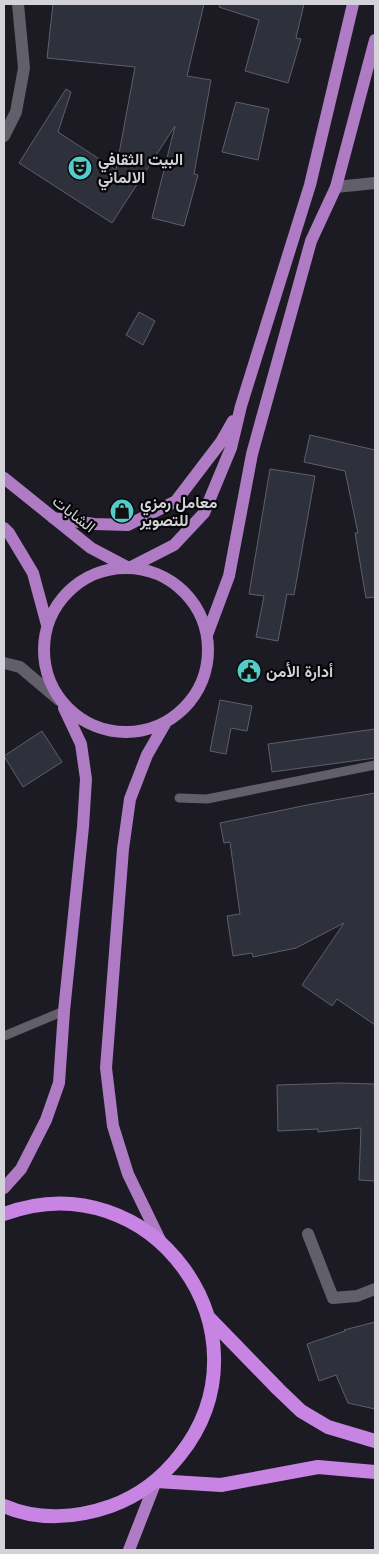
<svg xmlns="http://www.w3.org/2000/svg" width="379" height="1554" font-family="Arial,Vazirmatn,sans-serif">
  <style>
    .building { fill: #2e313b; stroke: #5d5f6b }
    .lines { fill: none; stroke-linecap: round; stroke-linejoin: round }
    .service { stroke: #625f6b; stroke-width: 9 }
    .minor { stroke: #625f6b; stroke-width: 12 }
    .primary { stroke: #ae7bc4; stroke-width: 12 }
    .trunk { stroke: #c884e2; stroke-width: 14 }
    .labels { text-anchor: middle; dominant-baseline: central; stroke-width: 4.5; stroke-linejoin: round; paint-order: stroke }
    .poi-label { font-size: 16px; font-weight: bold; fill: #d3d2d8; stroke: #060609; text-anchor: start }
    .street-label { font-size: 16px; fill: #d3d2d8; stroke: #060609 }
  </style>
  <rect width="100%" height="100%" fill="#1c1a23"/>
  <path class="building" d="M53,4H204L187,76L211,80L194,174L198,175L184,226L152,218L175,126L112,223L19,163L66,89L71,92L58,132L116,170L135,67L47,58Z
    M220,4H304L296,38L301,39L288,83L245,71L259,20L219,7Z
    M236,102L269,109L258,160L222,152Z
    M139,312L155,321L143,345L126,335Z
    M310,435L375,450V597L366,598L355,533H358L345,471L304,462Z
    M270,469L315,476L294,595L287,594L278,641L256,637L264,596L249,594Z
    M220,700L252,706L247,731L231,728L226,754L210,751Z
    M375,729V758L272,772L268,744Z
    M42,731L62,762L23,787L4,756Z
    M375,793V1025L337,999L332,1006L302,985L344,923L296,948L253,957L252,953L233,956L227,916L240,914L230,842L224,843L220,823L312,804Z
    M341,1083L375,1084V1181L359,1180L361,1128L318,1132V1129L278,1131L277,1085Z
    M375,1322V1409L348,1403L336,1375L319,1381L307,1344L345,1331L344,1330Z"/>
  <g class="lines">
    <path class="service" d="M179,798L207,799L375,765
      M4,1036L64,1011"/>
    <path class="minor" d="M4,136L16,112L24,68L18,4
      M336,187L375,183
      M4,663L20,667L59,700
      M308,1234L333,1298L357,1296L375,1289"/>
    <path class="primary" d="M4,478L91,548L129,568L174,545L204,513L231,448L241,406L310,185L353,4
      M53,518L94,524L128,525L176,501L221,442L233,421
      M4,528L9,533L33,573L47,625
      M44 650a82 82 0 1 1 164 0a82 82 0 1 1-164 0Z
      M207,635L229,576L252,454L311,241L336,187L375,40
      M4,1188L21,1169L46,1120L59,1083L64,1011L83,827L86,779L81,744L64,708
      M161,1242L128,1174L113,1126L106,1068L123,849L130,799L147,755L166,722
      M129,1550L156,1481"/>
    <path class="trunk" d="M4,1214C151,1159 277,1333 180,1455C162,1478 139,1496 111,1506C77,1518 38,1521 4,1506
      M209,1318L278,1389L301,1411L328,1427L375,1441
      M156,1481L221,1485L318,1467L375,1472"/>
  </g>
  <defs>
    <symbol id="theatre-disc" viewBox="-11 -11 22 22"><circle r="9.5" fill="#53cdc9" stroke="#060609"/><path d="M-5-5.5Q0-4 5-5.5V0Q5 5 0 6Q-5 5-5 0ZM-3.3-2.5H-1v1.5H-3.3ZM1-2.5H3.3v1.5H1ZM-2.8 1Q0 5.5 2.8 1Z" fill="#111"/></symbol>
    <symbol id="shop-disc" viewBox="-11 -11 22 22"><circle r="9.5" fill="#53cdc9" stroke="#060609"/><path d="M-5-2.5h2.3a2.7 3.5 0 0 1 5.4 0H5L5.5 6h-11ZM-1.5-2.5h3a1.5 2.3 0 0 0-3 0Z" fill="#111"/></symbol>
    <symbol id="civic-disc" viewBox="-11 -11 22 22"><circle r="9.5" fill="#53cdc9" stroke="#060609"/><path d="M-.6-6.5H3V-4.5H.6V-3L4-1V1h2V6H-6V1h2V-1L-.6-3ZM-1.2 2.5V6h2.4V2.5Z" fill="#111"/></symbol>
  </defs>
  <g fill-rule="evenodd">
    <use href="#theatre-disc" x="66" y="154" width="28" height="28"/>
    <use href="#shop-disc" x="108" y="497" width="28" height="28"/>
    <use href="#civic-disc" x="235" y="657" width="28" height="28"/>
  </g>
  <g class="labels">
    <g class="poi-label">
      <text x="98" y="159">البيت الثقافي<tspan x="98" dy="18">الالماني</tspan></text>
      <text x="140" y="502">معامل رمزي<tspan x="140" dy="18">للتصوير</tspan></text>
      <text x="266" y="671">أدارة الأمن</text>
    </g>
    <g class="street-label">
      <text transform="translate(74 514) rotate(38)">الشابات</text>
    </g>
  </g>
  <rect width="379" height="1554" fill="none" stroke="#d3d2d8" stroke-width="10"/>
</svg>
